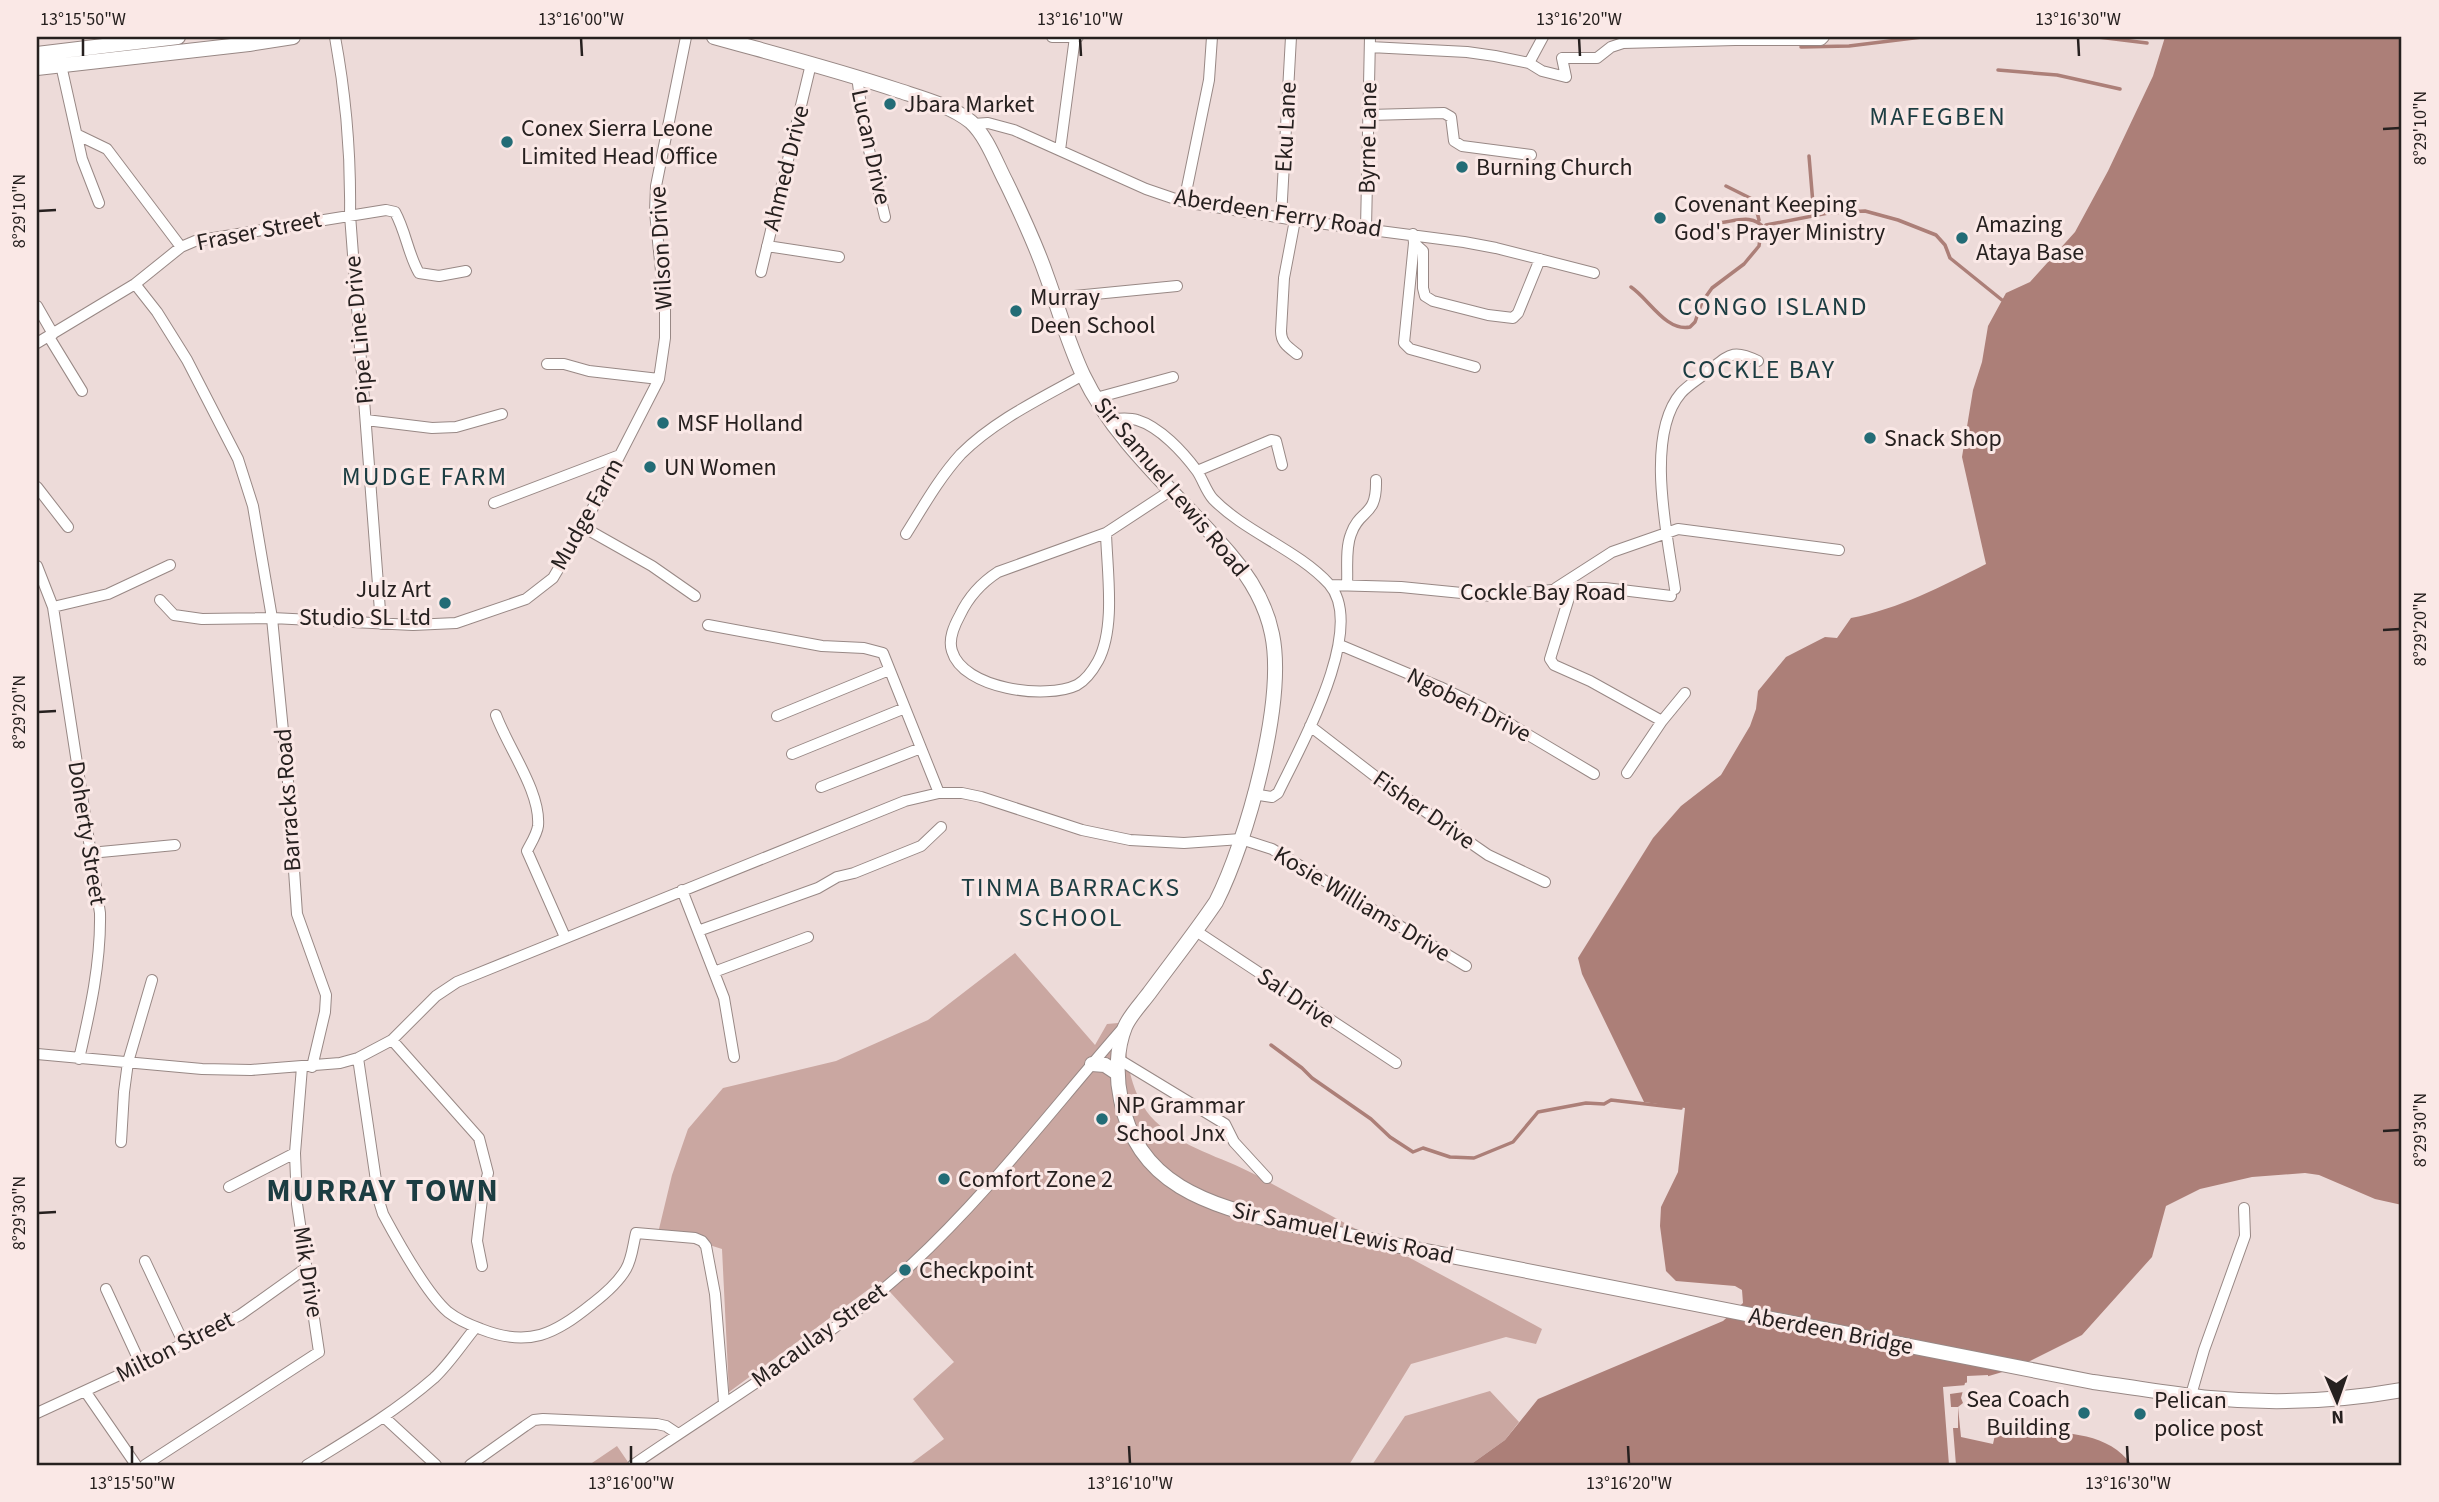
<svg xmlns="http://www.w3.org/2000/svg" width="2439" height="1502" font-family="'Source Sans 3',sans-serif">
  <style>
    .green { fill: #caa7a1 }
    .water { fill: #ac7f78 }
    .pier { fill: #eddbd9 }
    .lines { fill: none; stroke-linecap: round; stroke-linejoin: round }
    .stream { stroke: #ac7f78; stroke-width: 3.5 }
    .minor-casing { stroke: #988885; stroke-width: 12 }
    .major-casing { stroke: #988885; stroke-width: 16 }
    .minor { stroke: #fff; stroke-width: 10 }
    .major { stroke: #fff; stroke-width: 14 }
    .ticks { fill: none; stroke: #26201f; stroke-width: 2.5 }
    .poi-dot { fill: #236c76; stroke: #fae8e6; stroke-width: 2.5 }
    .labels { text-anchor: middle; dominant-baseline: central; stroke-width: 6; stroke-linejoin: round; paint-order: stroke }
    .poi-label { font-size: 24px; fill: #26201f; stroke: #fae8e6; text-anchor: start }
    .street-label { font-size: 24px; fill: #26201f; stroke: #fae8e6 }
    .neighbourhood-label { font-size: 26px; letter-spacing: 2px; fill: #1c3d42; stroke: #fae8e6 }
    .district-label { font-size: 32px; font-weight: bold; letter-spacing: 2px; fill: #1c3d42; stroke: #fae8e6 }
    .neatline { fill: none; stroke: #26201f; stroke-width: 2.5 }
    .ticks-label { font-size: 18px; text-anchor: middle; fill: #26201f }
  </style>
  <rect width="100%" height="100%" fill="#eddbd9"/>
  <path class="green" d="M1015,953L1095,1045L1107,1024L1118,1023L1123,1027C1127,1060 1130,1096 1155,1121C1182,1148 1222,1157 1254,1174C1350,1226 1446,1277 1542,1329L1536,1344L1506,1337L1411,1364L1349,1465H909L944,1439L913,1399L954,1362L880,1281L729,1392L722,1249L659,1229L672,1175L688,1129L723,1088L836,1061L928,1020Z
    M1490,1391L1519,1422L1505,1440L1470,1465H1372L1405,1416Z
    M617,1446L630,1465H589Z"/>
  <path class="water" d="M2165,37H2402V1205L2375,1199L2319,1175L2305,1173L2252,1177L2200,1189L2166,1206L2152,1257L2082,1335L2016,1368L1965,1383L1961,1398L1963,1403L1958,1407L1961,1437L1993,1444L1995,1435L2022,1438L2028,1436L2030,1430C2066,1433 2108,1432 2132,1465H1470L1505,1440L1538,1399L1723,1321L1743,1303L1742,1290L1735,1286L1676,1281L1666,1271L1660,1226L1661,1207L1678,1172L1685,1108L1644,1102L1582,974L1578,958L1653,838L1681,806L1721,775L1750,726L1756,709L1758,691L1786,657L1825,637L1837,638L1851,618C1899,609 1942,586 1986,564L1962,457L1973,390L1982,362L1988,326L2006,293L2030,282L2075,232L2108,171L2153,76Z"/>
  <path class="pier" d="M1988,1375V1380L1964,1388V1392L1950,1394L1951,1407H1958V1428H1953L1956,1465H1949L1943,1387L1967,1385V1376Z"/>
  <g class="lines">
    <path class="stream" d="M2098,37L2147,43
      M1801,47L1849,46L1922,37
      M1998,70L2057,75L2120,89
      M1809,156L1814,216
      M1726,186L1754,200L1759,220
      M1709,226L1710,223C1730,225 1750,210 1765,229
      M1631,287C1649,299 1666,332 1690,327L1695,322L1702,302L1712,288L1744,264L1759,246L1761,232L1766,225L1828,213L1865,211L1898,220L1936,235L1945,245L1950,258L2002,300
      M1271,1045L1302,1068L1312,1078L1371,1119L1390,1137L1413,1152L1423,1148L1450,1157L1474,1158L1513,1142L1538,1112L1586,1103L1604,1104L1611,1100L1681,1108"/>
    <defs>
      <path id="minor" d="M335,37C346,96 351,154 350,215L381,624
        M1052,37H1078
        M1370,47L1467,52L1495,56L1529,63L1542,71L1566,77L1562,58H1597L1611,47L1623,43L1735,40H1821L1824,37
        M1529,63L1543,37
        M61,65L82,159L99,203
        M857,76L864,129L885,217
        M1369,115L1444,113L1451,117L1454,141L1462,146L1531,155
        M973,124L988,123L1014,130L1146,189L1184,202L1295,220L1464,242L1496,248L1594,273
        M78,135L107,149L181,247
        M1060,150L1075,37
        M1184,202L1209,80L1212,37
        M1281,217L1291,37
        M1295,220L1284,278L1281,331C1281,343 1288,347 1297,354
        M1366,228L1370,37
        M1413,234L1414,243L1423,251V288L1425,296L1433,301L1488,315L1513,318L1518,313L1540,259
        M1414,243L1404,343L1410,349L1475,367
        M767,246L839,257
        M761,272L811,64
        M135,284L157,312L187,360L238,459L253,506L272,618L288,782L297,914L326,995L325,1012L312,1067
        M1054,298L1177,286
        M37,306L53,334
        M49,337L82,391
        M37,343L135,284L181,247L195,241L386,210L395,212C406,232 408,254 419,273L439,276L466,271
        M547,364H564L589,371L659,379
        M1096,398L1173,377
        M1111,419C1119,419 1128,417 1137,420C1160,427 1183,452 1197,471C1203,480 1206,491 1213,499C1245,532 1298,550 1329,584C1368,628 1299,749 1278,793L1272,797L1253,794
        M366,420L432,428L456,427L502,414
        M1197,471L1271,440L1276,441L1282,465
        M37,487L68,527
        M494,503L620,455
        M583,527L652,566L695,596
        M1106,533C1107,571 1116,627 1098,661C1093,670 1086,680 1077,685C1046,700 963,689 952,651C948,639 954,626 960,615C969,596 981,583 998,572L1106,533L1170,491
        M906,534C923,507 939,478 961,454C995,420 1042,398 1083,375
        M37,566L53,607L100,913C101,963 90,1011 79,1059
        M1330,585L1401,587L1492,596L1572,588H1605L1671,596
        M1347,585C1348,570 1345,549 1351,534C1360,508 1377,518 1376,480
        M1556,588L1612,552L1678,529L1839,550
        M1572,588L1550,659L1554,665L1590,681L1662,721
        M1675,589C1668,538 1644,436 1681,393C1689,384 1702,377 1711,369C1730,354 1734,349 1758,361
        M160,600L174,615L202,619L272,618L413,625L456,623L526,599L553,578L583,527L659,379L665,338V310L655,212L656,186L686,37
        M53,607L108,594L170,565
        M708,625L822,646L864,648L883,653L939,793
        M1340,645L1440,687L1483,708L1594,774
        M496,715C508,748 541,792 538,826C537,834 531,843 527,851L565,937
        M777,716L889,670
        M1310,726L1380,780L1488,855L1545,882
        M792,754L905,708
        M1627,773L1662,721L1685,693
        M821,787L921,748
        M90,853L175,845
        M682,890L724,998L734,1057
        M698,931L818,888L837,877L854,873L921,846L941,827
        M1196,931L1396,1063
        M714,972L808,937
        M392,1040L479,1138L488,1173L482,1199L477,1241L482,1266
        M37,1054L202,1069L251,1070L340,1063L358,1058L392,1040L436,996L457,982L905,801L939,793H962L981,797L1082,830L1130,840L1184,843L1241,839L1272,849L1466,966
        M358,1058L379,1201L383,1214C397,1240 427,1294 448,1312C457,1319 470,1325 481,1329C529,1348 555,1334 592,1304C605,1294 618,1283 626,1269C632,1259 633,1245 636,1233L695,1238L702,1241L706,1246L715,1294L724,1403
        M1118,1059L1225,1124L1234,1142L1267,1178
        M121,1142L124,1092L128,1062L152,980
        M229,1187L295,1153
        M145,1261L184,1344
        M106,1289L141,1365
        M85,1391L136,1465
        M2191,1395L2204,1350L2245,1236L2244,1208
        M37,1413L141,1365L240,1315L306,1268
        M385,1418L436,1465
        M145,1465L319,1352L297,1204L295,1153L302,1067
        M307,1465C351,1438 395,1412 434,1378C450,1363 462,1344 476,1327
        M470,1465L525,1426L534,1420L543,1419L657,1424L666,1426L678,1434
        M633,1465C726,1401 826,1342 910,1266C989,1193 1053,1108 1123,1028"/>
      <path id="major" d="M714,37C775,54 837,70 897,90C921,98 952,106 971,122C987,137 996,163 1006,182C1021,213 1036,245 1047,277C1059,310 1068,343 1083,375C1116,444 1180,496 1229,553C1249,576 1266,604 1272,634C1286,701 1247,841 1216,902C1195,933 1172,962 1150,992C1142,1003 1130,1015 1125,1027C1116,1049 1116,1077 1121,1100C1137,1185 1209,1205 1283,1223L2093,1382C2132,1387 2171,1394 2210,1398C2273,1404 2340,1401 2402,1390
        M37,54L178,37
        M37,68L249,44L293,37
        M1092,1064L1105,1065L1117,1073"/>
    </defs>
    <use href="#minor" class="minor-casing"/>
    <use href="#major" class="major-casing"/>
    <use href="#minor" class="minor"/>
    <use href="#major" class="major"/>
  </g>
  <path class="ticks" d="M83,38V56M581,38L582,56M1080,38L1081,56M1579,38L1580,56M2078,38L2079,56M2383,129L2400,128M38,211L56,210M2383,630L2400,629M38,712L56,711M2383,1131L2400,1130M38,1213L56,1212M132,1446V1464M631,1446V1464M1129,1446L1130,1464M1628,1446L1629,1464M2127,1446L2128,1464"/>
  <g class="poi-dot">
    <circle cx="890" cy="104" r="7"/>
    <circle cx="507" cy="142" r="7"/>
    <circle cx="1462" cy="167" r="7"/>
    <circle cx="1660" cy="218" r="7"/>
    <circle cx="1962" cy="238" r="7"/>
    <circle cx="1016" cy="311" r="7"/>
    <circle cx="663" cy="423" r="7"/>
    <circle cx="1870" cy="438" r="7"/>
    <circle cx="650" cy="467" r="7"/>
    <circle cx="445" cy="603" r="7"/>
    <circle cx="1102" cy="1119" r="7"/>
    <circle cx="944" cy="1179" r="7"/>
    <circle cx="905" cy="1270" r="7"/>
    <circle cx="2084" cy="1413" r="7"/>
    <circle cx="2140" cy="1414" r="7"/>
  </g>
  <g class="labels">
    <g class="poi-label">
      <text x="904" y="104">Jbara Market</text>
      <text x="521" y="128">Conex Sierra Leone<tspan x="521" dy="28">Limited Head Office</tspan></text>
      <text x="1476" y="167">Burning Church</text>
      <text x="1674" y="204">Covenant Keeping<tspan x="1674" dy="28">God's Prayer Ministry</tspan></text>
      <text x="1976" y="224">Amazing<tspan x="1976" dy="28">Ataya Base</tspan></text>
      <text x="1030" y="297">Murray<tspan x="1030" dy="28">Deen School</tspan></text>
      <text x="677" y="423">MSF Holland</text>
      <text x="1884" y="438">Snack Shop</text>
      <text x="664" y="467">UN Women</text>
      <text x="431" y="589" text-anchor="end">Julz Art<tspan x="431" dy="28">Studio SL Ltd</tspan></text>
      <text x="1116" y="1105">NP Grammar<tspan x="1116" dy="28">School Jnx</tspan></text>
      <text x="958" y="1179">Comfort Zone 2</text>
      <text x="919" y="1270">Checkpoint</text>
      <text x="2070" y="1399" text-anchor="end">Sea Coach<tspan x="2070" dy="28">Building</tspan></text>
      <text x="2154" y="1400">Pelican<tspan x="2154" dy="28">police post</tspan></text>
    </g>
    <g class="street-label">
      <text transform="translate(1286 127) rotate(-87)">Eku Lane</text>
      <text transform="translate(1368 138) rotate(-89)">Byrne Lane</text>
      <text transform="translate(871 147) rotate(78)">Lucan Drive</text>
      <text transform="translate(786 168) rotate(-76)">Ahmed Drive</text>
      <text transform="translate(1278 213) rotate(9)">Aberdeen Ferry Road</text>
      <text transform="translate(259 231) rotate(-11)">Fraser Street</text>
      <text transform="translate(661 248) rotate(-93)">Wilson Drive</text>
      <text transform="translate(359 330) rotate(-95)">Pipe Line Drive</text>
      <text transform="translate(1171 487) rotate(50)">Sir Samuel Lewis Road</text>
      <text transform="translate(587 514) rotate(-61)">Mudge Farm</text>
      <text x="1543" y="592">Cockle Bay Road</text>
      <text transform="translate(1469 705) rotate(27)">Ngobeh Drive</text>
      <text transform="translate(288 800) rotate(-94)">Barracks Road</text>
      <text transform="translate(1424 810) rotate(35)">Fisher Drive</text>
      <text transform="translate(87 833) rotate(81)">Doherty Street</text>
      <text transform="translate(1362 904) rotate(31)">Kosie Williams Drive</text>
      <text transform="translate(1296 998) rotate(34)">Sal Drive</text>
      <text transform="translate(1343 1233) rotate(12)">Sir Samuel Lewis Road</text>
      <text transform="translate(308 1272) rotate(81)">Mik Drive</text>
      <text transform="translate(1831 1331) rotate(11)">Aberdeen Bridge</text>
      <text transform="translate(819 1335) rotate(-36)">Macaulay Street</text>
      <text transform="translate(175 1347) rotate(-27)">Milton Street</text>
    </g>
    <g class="neighbourhood-label">
      <text x="1938" y="116">MAFEGBEN</text>
      <text x="1773" y="306">CONGO ISLAND</text>
      <text x="1759" y="369">COCKLE BAY</text>
      <text x="425" y="476">MUDGE FARM</text>
      <text x="1071" y="887">TINMA BARRACKS<tspan x="1071" dy="30">SCHOOL</tspan></text>
    </g>
    <g class="district-label">
      <text x="383" y="1191">MURRAY TOWN</text>
    </g>
  </g>
  <rect width="2439" height="1502" fill="none" stroke="#fae8e6" stroke-width="77"/>
  <g transform="translate(2337 1401) rotate(178)" stroke="#fae8e6" stroke-width="5" paint-order="stroke">
  <path d="M0-5L12 26L0 18L-12 26Z" fill="#26201f"/>
  <text y="-10" font-size="19" font-weight="bold" text-anchor="middle" fill="#26201f">N</text>
  </g>
  <rect x="38" y="38" width="2362" height="1426" class="neatline"/>
  <g class="ticks-label">
    <text x="83" y="25">13°15'50"W</text>
    <text x="581" y="25">13°16'00"W</text>
    <text x="1080" y="25">13°16'10"W</text>
    <text x="1579" y="25">13°16'20"W</text>
    <text x="2078" y="25">13°16'30"W</text>
    <text transform="translate(2420 128) rotate(-90)" y="6">8°29'10"N</text>
    <text transform="translate(19 211) rotate(-90)" y="6">8°29'10"N</text>
    <text transform="translate(2420 629) rotate(-90)" y="6">8°29'20"N</text>
    <text transform="translate(19 712) rotate(-90)" y="6">8°29'20"N</text>
    <text transform="translate(2420 1130) rotate(-90)" y="6">8°29'30"N</text>
    <text transform="translate(19 1213) rotate(-90)" y="6">8°29'30"N</text>
    <text x="132" y="1489">13°15'50"W</text>
    <text x="631" y="1489">13°16'00"W</text>
    <text x="1130" y="1489">13°16'10"W</text>
    <text x="1629" y="1489">13°16'20"W</text>
    <text x="2128" y="1489">13°16'30"W</text>
  </g>
</svg>
